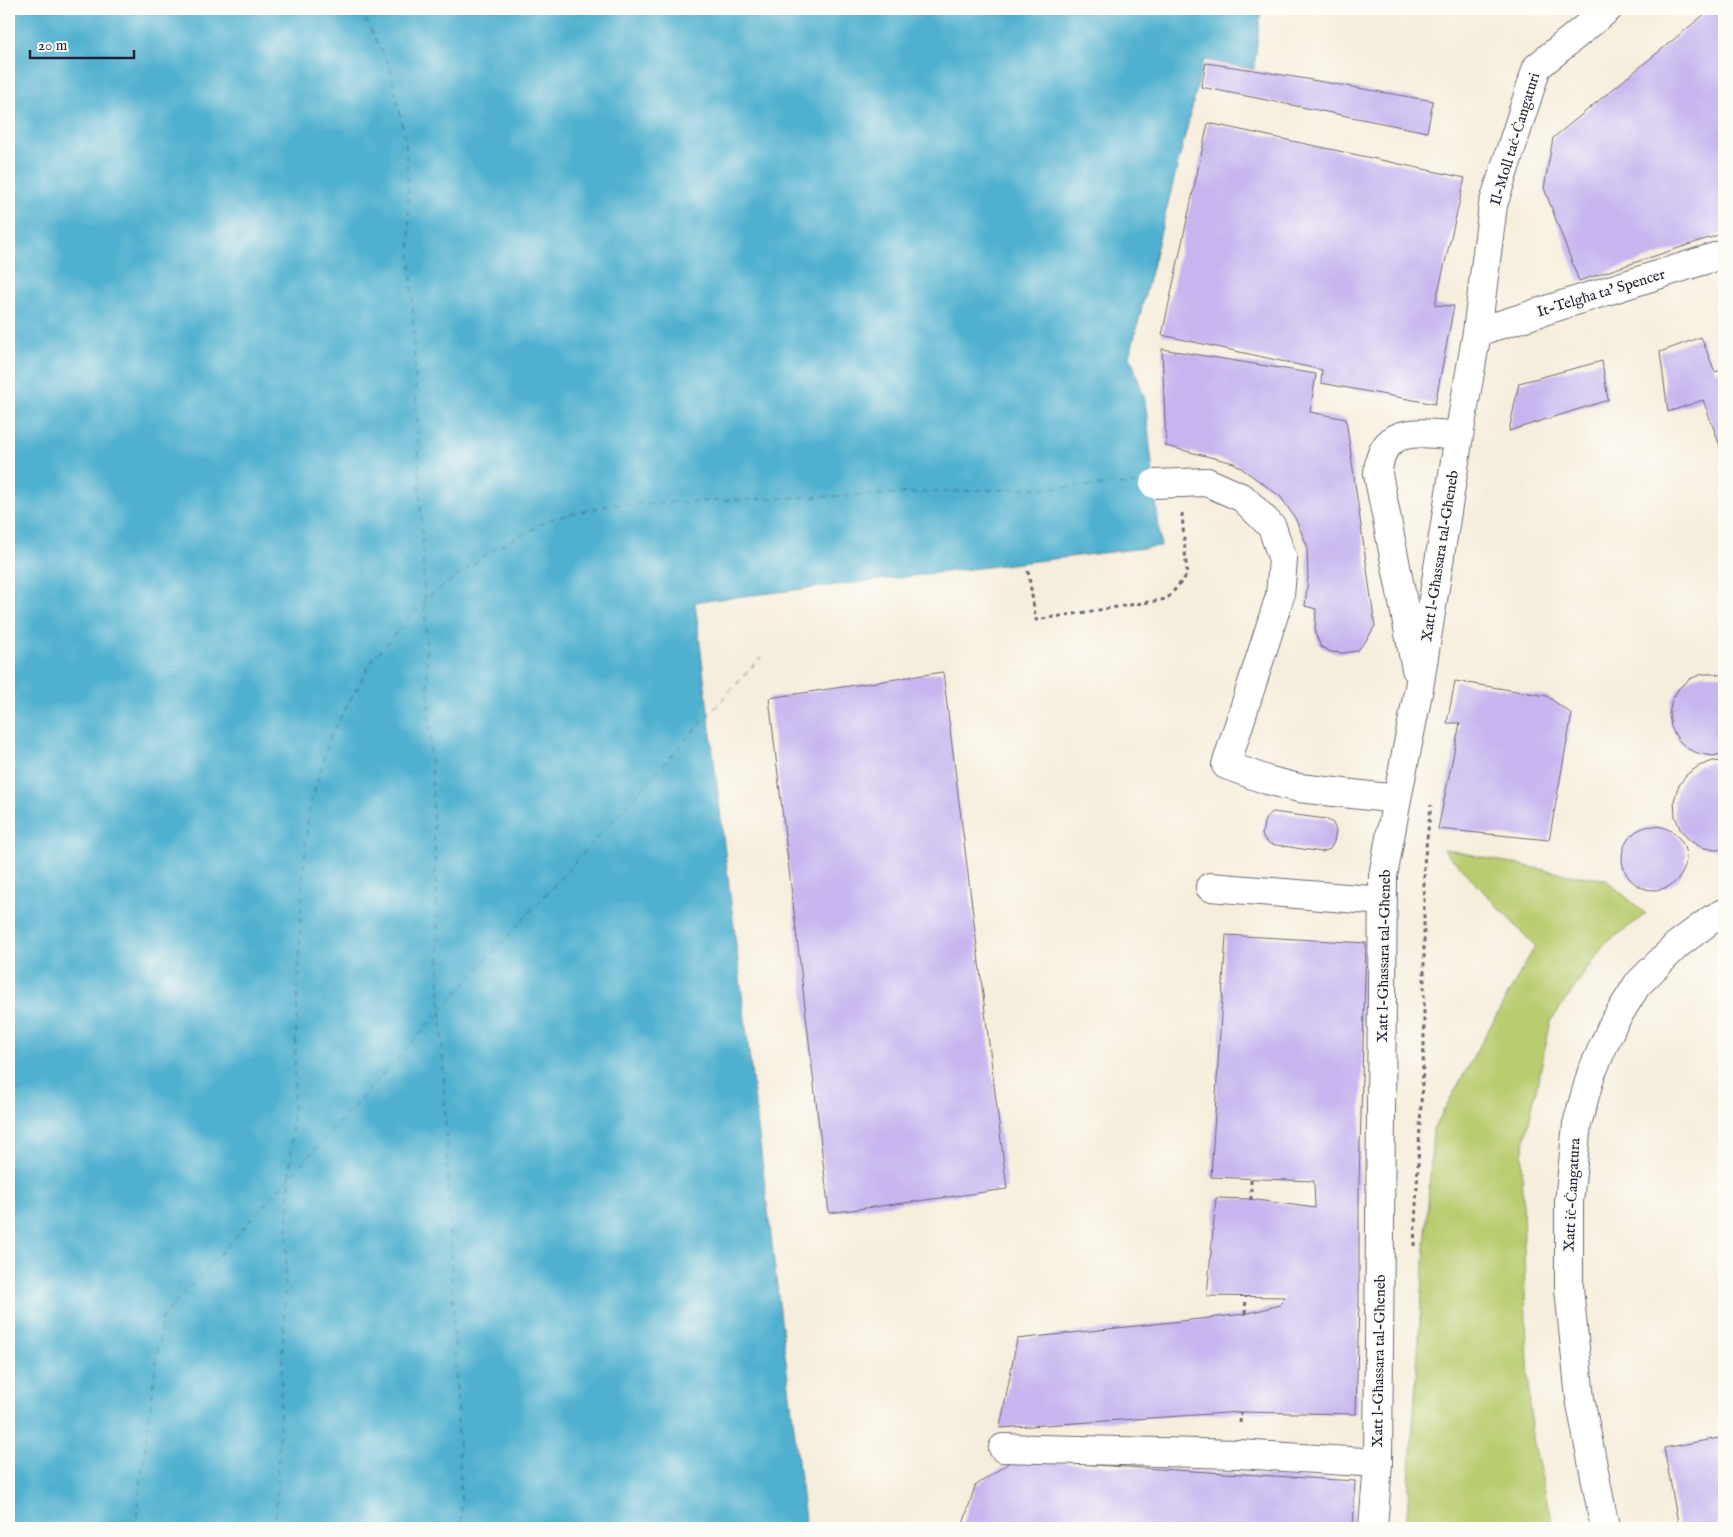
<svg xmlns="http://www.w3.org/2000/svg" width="1733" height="1537" font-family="'IM FELL English',serif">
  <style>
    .green { fill: #bacc6f; stroke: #6e7755 }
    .water { fill: #50b0cf; stroke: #396985 }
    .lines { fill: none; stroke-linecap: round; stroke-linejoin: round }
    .ferry { stroke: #345b76; stroke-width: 1; stroke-dasharray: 6 5; stroke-linecap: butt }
    .building { fill: #c6b5ef }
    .minor-casing { stroke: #6c6973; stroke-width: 30 }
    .path { stroke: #6c6973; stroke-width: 3; stroke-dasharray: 4 4; stroke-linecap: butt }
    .minor { stroke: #fff; stroke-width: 28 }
    .minor-bridge-casing { stroke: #6c6973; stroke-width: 30; stroke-linecap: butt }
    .minor-bridge { stroke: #fff; stroke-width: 28 }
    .labels { text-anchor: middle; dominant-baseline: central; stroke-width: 4; stroke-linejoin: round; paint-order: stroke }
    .street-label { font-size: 15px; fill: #22223b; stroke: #fdfcf7 }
  </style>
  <rect width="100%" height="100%" fill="#fdfcf7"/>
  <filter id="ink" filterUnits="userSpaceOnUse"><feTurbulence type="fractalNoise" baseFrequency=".02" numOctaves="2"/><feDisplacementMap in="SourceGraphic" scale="10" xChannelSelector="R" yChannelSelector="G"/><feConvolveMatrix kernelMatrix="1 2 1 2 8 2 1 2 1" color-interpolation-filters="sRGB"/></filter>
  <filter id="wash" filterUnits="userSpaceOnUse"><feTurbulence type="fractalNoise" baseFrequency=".0096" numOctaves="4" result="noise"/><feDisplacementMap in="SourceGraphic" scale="20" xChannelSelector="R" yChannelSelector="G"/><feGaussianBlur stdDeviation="1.12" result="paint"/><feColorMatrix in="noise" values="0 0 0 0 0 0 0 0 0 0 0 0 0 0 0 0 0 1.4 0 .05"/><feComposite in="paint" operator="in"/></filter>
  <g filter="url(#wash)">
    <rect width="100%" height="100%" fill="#f6eedc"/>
    <path class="green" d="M1443,849L1569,875L1605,879L1646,914L1605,944L1551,1021L1522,1154L1525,1296L1531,1430L1553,1528H1406L1433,1130L1535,946Z"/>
    <path class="water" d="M9,9H1261L1254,69L1204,60L1130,355L1145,400L1161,546L695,602L806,1528H9Z"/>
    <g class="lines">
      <path class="ferry" d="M360,9L390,67L406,144L462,1528
        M135,1528L162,1318L761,657
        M275,1528L302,894L308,814L330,737L373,659L428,597L494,549L554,518L610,505L1140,484"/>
    </g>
    <g id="blocks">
      <path class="building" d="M1711,9H1724V233L1579,281L1544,188L1553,138Z
        M1206,63L1254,70L1433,101L1427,132L1201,87Z
        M1208,123L1465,178L1435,305L1454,306L1435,404L1321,383L1322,370L1162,335Z
        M1701,337L1715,372L1724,369V456L1703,400L1668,412L1660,352Z
        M1162,349L1316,374L1310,412L1346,419L1375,626L1366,641L1357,651L1343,653L1331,652L1321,647L1315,633L1316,609L1305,606L1308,578L1307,545L1295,518L1280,496L1234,463L1166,446Z
        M1602,361L1608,400L1509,431L1519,383Z
        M943,672L1007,1189L829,1213L769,698Z
        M1702,674H1715L1724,676V753L1713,756L1700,754L1688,749L1678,740L1671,727L1669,714L1672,700L1679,688L1690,679Z
        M1455,681L1547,696L1572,714L1549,840L1438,829L1460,723H1447Z
        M1713,761L1724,762V849L1715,850L1701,847L1689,840L1680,829L1675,816L1674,801L1678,787L1686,775L1699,766Z
        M1273,812L1326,819L1333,823L1336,831L1334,842L1330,849L1322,852L1270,844L1265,840L1262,835L1264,822L1267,816Z
        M1622 858a32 32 0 1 1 64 0a32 32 0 1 1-64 0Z
        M1226,935L1366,943L1359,1181V1302L1356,1414L1241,1412L1000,1428L1017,1339L1245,1314L1280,1305L1285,1297L1207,1296L1216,1198L1249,1199L1315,1208L1314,1181L1211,1177Z
        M1724,1437V1528H1679L1664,1448Z
        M1013,1460L1355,1481L1353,1528H962L975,1486Z"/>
    </g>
  </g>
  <g filter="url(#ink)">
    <use href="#blocks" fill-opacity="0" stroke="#6c6973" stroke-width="1"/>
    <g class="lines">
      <defs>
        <path id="minor" d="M1477,332L1724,254
          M1280,596L1226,765L1267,780L1299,788L1397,799
          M1416,669L1378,474C1380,423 1423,433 1459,436
          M1210,887L1383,901
          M1003,1448L1239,1454L1378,1463
          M1373,1528L1378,1463L1383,876L1397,799L1419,688L1459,436L1477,332L1493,205L1537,67L1608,9
          M1605,1528L1580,1399L1569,1288V1202L1577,1124L1591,1074L1613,1024L1637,985L1677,945L1712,919L1724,913"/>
      </defs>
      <use href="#minor" class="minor-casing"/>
      <path class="path" d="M1028,571L1036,620L1167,599L1187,575L1182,514
        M1251,1200V1179
        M1414,1246L1424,1045V864L1431,805
        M1245,1314L1246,1297
        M1240,1423L1241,1412"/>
      <use href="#minor" class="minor"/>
      <defs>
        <path id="minor-bridge" d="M1154,484L1207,482L1243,498L1272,527L1283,560L1280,596"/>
      </defs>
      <use href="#minor-bridge" class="minor-bridge-casing"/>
      <use href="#minor-bridge" class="minor-bridge"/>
    </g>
  </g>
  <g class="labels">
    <g class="street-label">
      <text transform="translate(1515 139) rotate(-73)">Il-Moll taċ-Ċangaturi</text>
      <text transform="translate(1601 293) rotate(-17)">It-Telgħa ta' Spencer</text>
      <text transform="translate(1440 556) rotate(-81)">Xatt l-Għassara tal-Għeneb</text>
      <text transform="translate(1384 956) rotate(-89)">Xatt l-Għassara tal-Għeneb</text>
      <text transform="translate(1572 1195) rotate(-87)">Xatt iċ-Ċangatura</text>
      <text transform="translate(1379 1361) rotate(-89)">Xatt l-Għassara tal-Għeneb</text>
    </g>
  </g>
  <rect width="1733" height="1537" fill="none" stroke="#fdfcf7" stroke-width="30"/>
  <path d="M30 50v8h104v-8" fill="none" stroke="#22223b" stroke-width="2.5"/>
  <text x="38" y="50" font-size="15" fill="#22223b" stroke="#fdfcf7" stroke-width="4" paint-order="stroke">20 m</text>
</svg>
